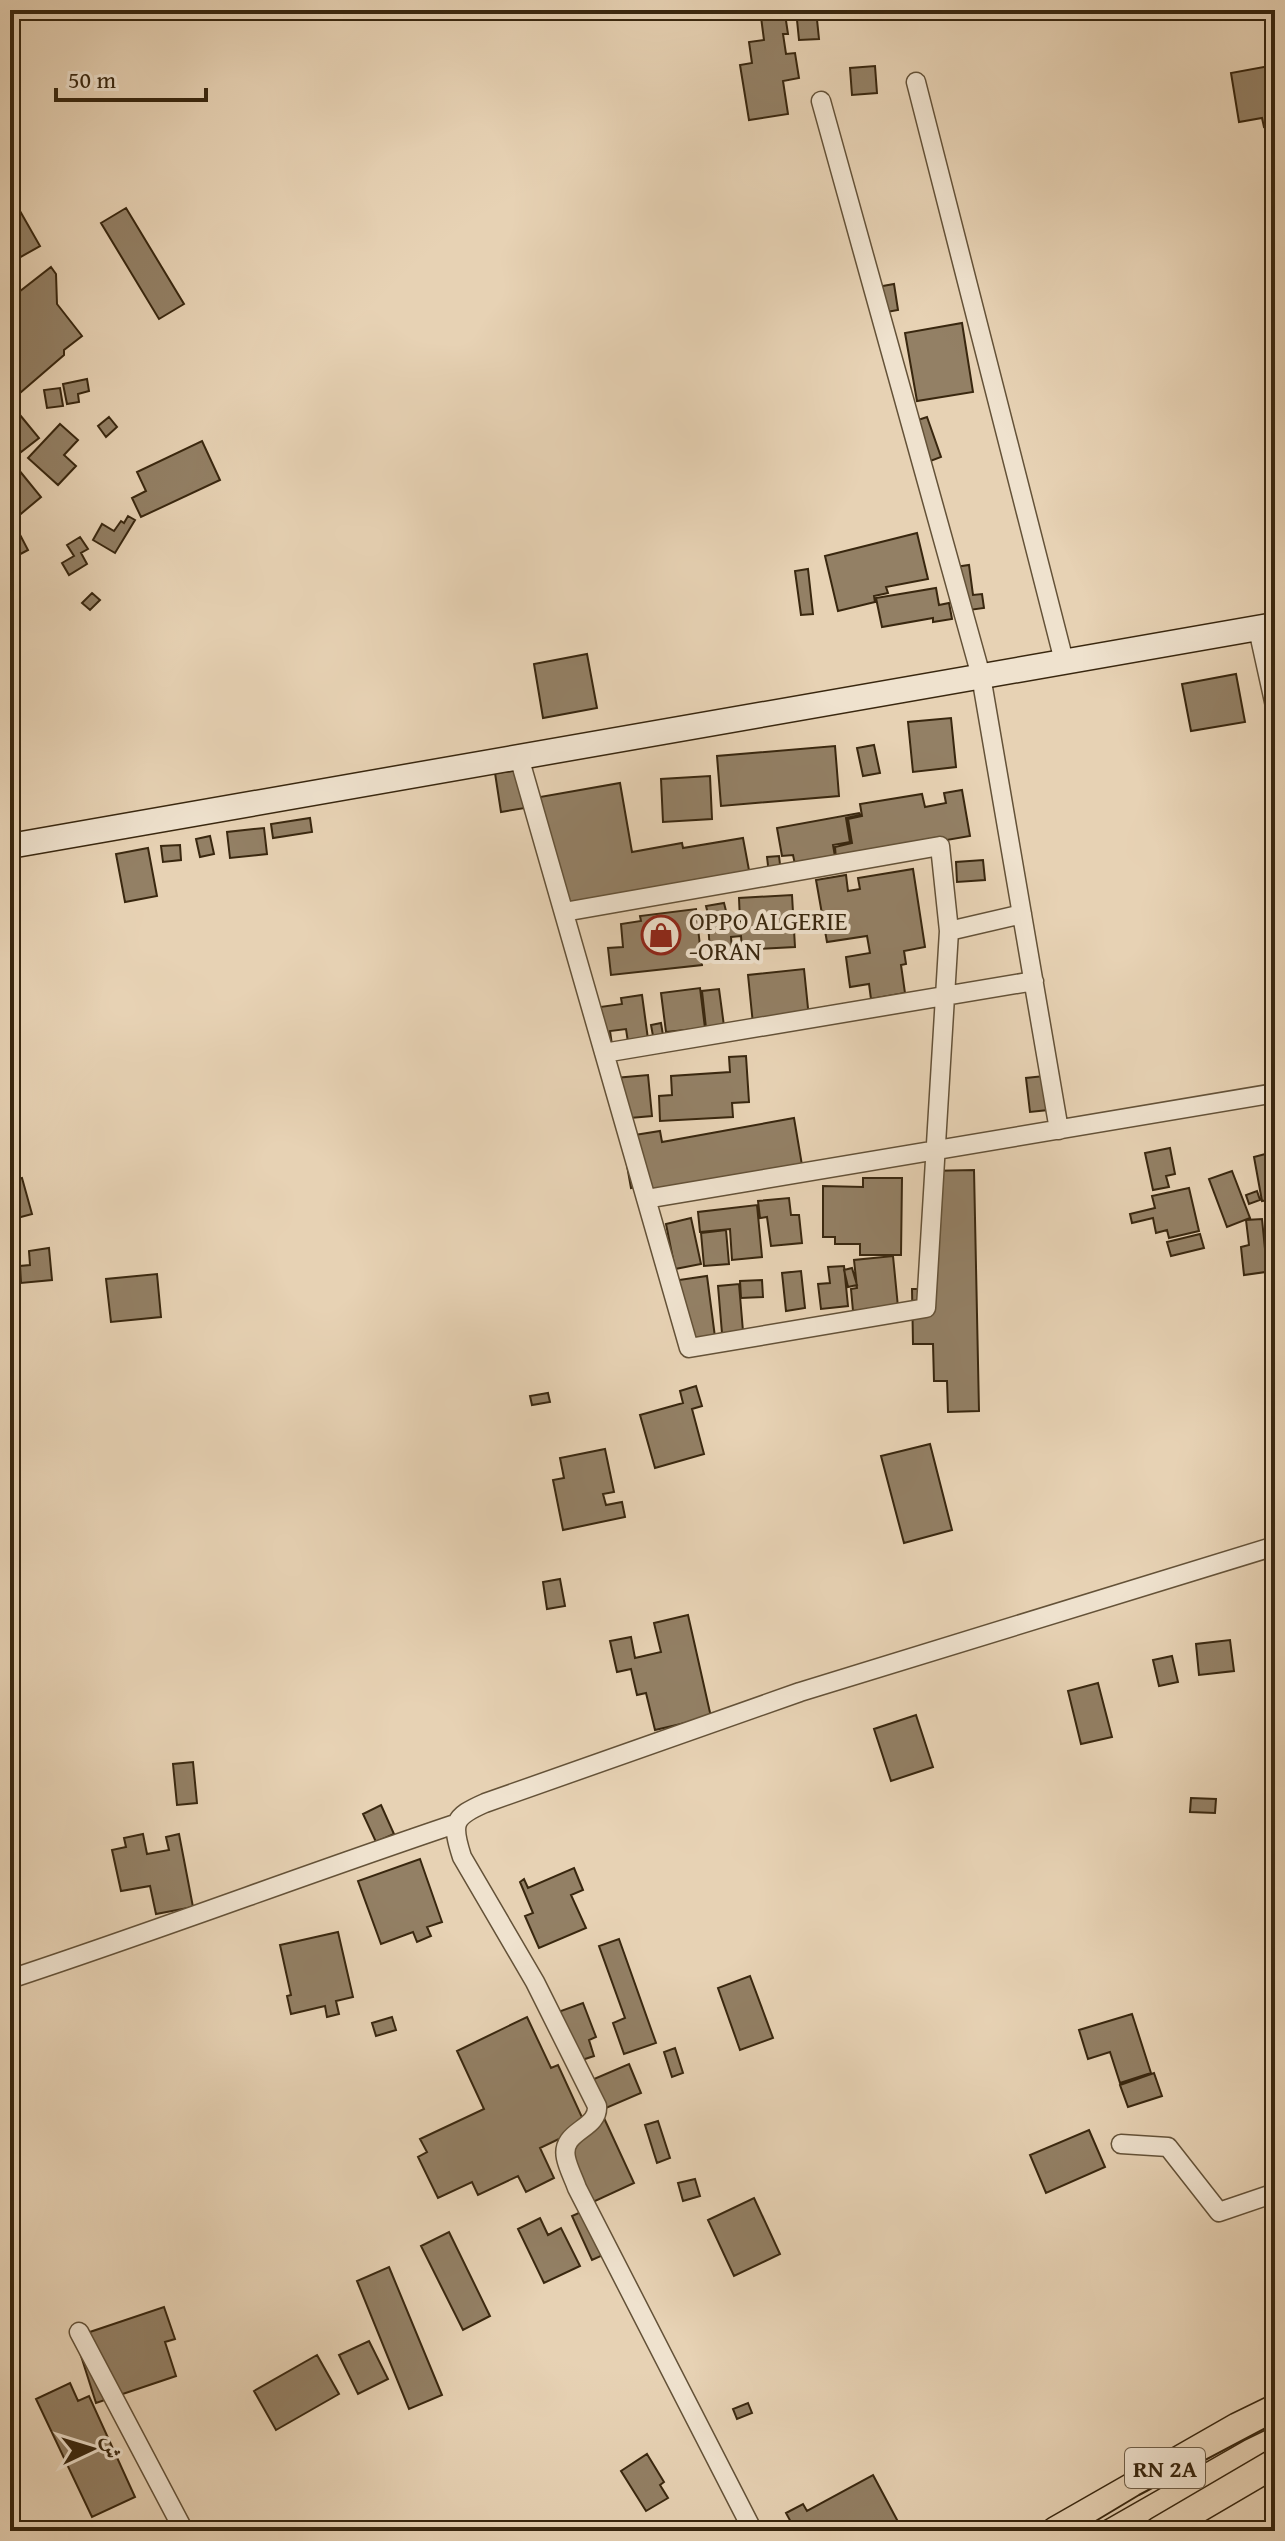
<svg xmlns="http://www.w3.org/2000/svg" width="1285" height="2541" font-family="'Gentium Book Plus',Amiri,serif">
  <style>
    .building { fill: #938065; stroke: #39270f; stroke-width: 2 }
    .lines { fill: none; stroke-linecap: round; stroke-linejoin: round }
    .street-casing { stroke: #645238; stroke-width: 21 }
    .secondary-casing { stroke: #39270f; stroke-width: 27 }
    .primary-casing { stroke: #39270f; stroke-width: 31 }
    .street { stroke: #efe2ce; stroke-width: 18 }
    .secondary { stroke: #efe2ce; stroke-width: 24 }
    .primary { stroke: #e7d2b4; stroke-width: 28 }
    .tram { stroke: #39270f; stroke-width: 2 }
    .labels { text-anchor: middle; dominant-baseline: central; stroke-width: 8; stroke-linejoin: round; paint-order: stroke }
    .shield { fill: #efe2ce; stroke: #705f48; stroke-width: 2 }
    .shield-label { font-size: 24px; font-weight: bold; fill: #39270f }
    .poi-label { font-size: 26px; fill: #39270f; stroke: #efe2ce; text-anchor: start }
  </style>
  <rect width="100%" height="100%" fill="#e7d2b4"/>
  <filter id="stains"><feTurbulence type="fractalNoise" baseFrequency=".0025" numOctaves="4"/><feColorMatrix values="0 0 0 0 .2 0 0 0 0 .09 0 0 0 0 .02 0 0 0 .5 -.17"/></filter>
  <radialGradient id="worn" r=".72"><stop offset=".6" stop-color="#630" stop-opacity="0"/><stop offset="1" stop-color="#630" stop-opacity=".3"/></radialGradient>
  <path class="building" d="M796,10H816L819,39L799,40Z
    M785,14L788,34H783L786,54L795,53L799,78L783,81L788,114L749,120L740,65L752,63L749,42L764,40L761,17Z
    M1275,65V125L1264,127L1262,118L1239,122L1231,73Z
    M875,66L877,93L852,95L850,68Z
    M12,197L40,246L10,263V198Z
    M126,208L184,304L159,319L101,223Z
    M51,267L56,274L57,304L82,336L64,350V355L20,393V413L10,422V299Z
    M894,284L898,310L881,313L877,287Z
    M962,323L973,392L917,401L905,333Z
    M87,379L89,391L78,394L79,402L67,404L63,384Z
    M60,388L63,406L47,408L44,390Z
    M20,415L39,438L21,452L10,438V424Z
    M109,417L117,427L106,437L98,426Z
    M927,417L941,457L920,465L906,424Z
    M60,424L78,440L64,455L76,466L58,485L28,458Z
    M202,441L220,480L141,517L132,498L146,491L137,472Z
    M14,464L41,497L10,523V467Z
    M128,516L135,520L115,553L93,540L102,524L114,531L121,521L124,523Z
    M17,529L28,550L11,559L10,533Z
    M917,533L928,579L886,587L888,593L874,596L875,602L838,611L825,556Z
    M80,537L88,549L81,553L87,564L69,575L62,563L74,556L67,545Z
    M969,565L973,595L982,594L984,608L955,612L948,568Z
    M808,569L813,614L801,615L795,571Z
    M936,588L939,605L949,603L952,619L933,622V618L882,627L876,598Z
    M92,593L100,600L90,610L82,603Z
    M587,654L597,708L543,718L534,664Z
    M1236,674L1245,722L1191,731L1182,684Z
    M951,718L956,767L913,772L908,722Z
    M874,745L880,773L863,776L857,748Z
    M835,746L839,796L721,806L717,756Z
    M520,770L525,808L501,812L495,773Z
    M710,776L712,819L663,822L661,779Z
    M620,783L632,852L682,843L683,848L743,838L751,881L557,913L540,797Z
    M962,790L970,836L836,859L835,847L852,843L848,819L862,816L860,804L922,794L925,807L946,803L944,793Z
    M859,813L860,815L846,818L850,842L833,845L836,862L796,869L793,855L782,856L777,828Z
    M310,818L312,832L273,838L271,824Z
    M264,828L267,854L230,858L227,832Z
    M210,836L214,854L200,857L196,839Z
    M180,845L181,860L163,862L161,846Z
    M148,848L157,896L125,902L116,854Z
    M779,856L781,873L769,874L767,857Z
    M983,860L985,880L957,882L956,862Z
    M913,869L925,947L904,951L906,964L901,965L905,993L871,999L869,984L850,987L846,957L870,953L867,936L827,942L816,880L846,875L848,891L860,889L858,878Z
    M792,895L795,947L742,950L741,936L731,937L732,950L710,952L708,922L740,921L739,898Z
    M724,903L726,911L708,914L706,906Z
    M696,909L702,965L611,975L608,948L623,947L621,924L641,921L640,916Z
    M804,969L809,1018L753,1024L748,975Z
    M700,988L705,1028L666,1032L661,993Z
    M719,989L724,1026L706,1028L702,991Z
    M642,995L648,1039L628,1042L626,1029L610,1031L612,1045L605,1046L600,1007L622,1004L621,998Z
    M661,1023L663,1035L653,1036L651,1025Z
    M746,1056L749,1102L732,1103L733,1117L660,1121L659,1096L672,1095L671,1076L730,1072L729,1057Z
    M648,1075L652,1116L619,1119L615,1078Z
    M1044,1076L1048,1110L1030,1112L1026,1078Z
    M794,1118L803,1171L643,1198L641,1186L631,1188L622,1137L660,1131L662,1142Z
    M1170,1148L1175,1174L1166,1176L1169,1187L1153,1190L1145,1153Z
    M1269,1153L1275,1182V1199L1262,1201L1254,1157Z
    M974,1170L979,1411L948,1412L947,1381H934L933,1344H913L912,1289H929L927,1171Z
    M1232,1171L1250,1218L1227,1227L1209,1179Z
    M22,1178L32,1214L10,1220V1181Z
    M863,1178H902L901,1255H860V1244H835V1237H823V1186L863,1187Z
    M1189,1188L1199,1231L1169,1238L1167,1230L1156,1233L1153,1218L1132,1223L1130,1214L1155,1208L1152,1196Z
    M1257,1191L1260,1200L1249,1204L1246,1195Z
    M789,1198L791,1215H799L802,1243L771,1246L767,1217L760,1218L758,1201Z
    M757,1205L762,1257L732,1260L730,1229L700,1232L698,1212Z
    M691,1218L701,1264L675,1269L666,1224Z
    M1262,1219L1265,1249L1275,1247V1307L1270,1308L1266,1272L1244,1275L1241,1247L1249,1245L1246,1220Z
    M726,1230L729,1264L704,1266L701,1233Z
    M1200,1234L1204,1248L1171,1256L1167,1242Z
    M49,1248L52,1280L21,1283L20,1266L30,1265L29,1251Z
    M893,1256L898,1307L853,1311L851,1289L857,1288L854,1260Z
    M844,1266L848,1306L821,1309L818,1284L830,1283L828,1267Z
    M852,1268L857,1285L848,1287L844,1270Z
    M801,1271L805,1308L786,1311L782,1273Z
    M157,1274L161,1317L111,1322L106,1279Z
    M707,1276L715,1337L679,1342L672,1281Z
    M762,1280L763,1297L741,1298L740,1281Z
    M739,1284L744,1343L723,1345L718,1286Z
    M696,1386L702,1406L692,1409L704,1454L655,1468L640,1415L683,1403L680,1391Z
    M548,1393L550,1402L532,1405L530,1396Z
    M930,1444L952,1530L904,1543L881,1456Z
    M605,1449L614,1492L603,1494L606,1505L622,1502L625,1517L563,1530L553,1480L564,1478L560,1458Z
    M560,1579L565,1606L547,1609L543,1582Z
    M688,1615L711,1717L655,1730L646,1693L637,1695L631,1669L617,1672L610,1641L631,1637L635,1658L661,1652L654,1623Z
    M1230,1640L1234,1671L1199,1675L1196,1644Z
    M1172,1656L1178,1682L1159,1686L1153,1660Z
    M1098,1683L1112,1737L1081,1744L1068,1691Z
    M916,1715L933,1767L891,1781L874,1729Z
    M193,1762L197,1803L177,1805L173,1764Z
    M1191,1798L1216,1799L1215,1813L1190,1812Z
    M381,1805L394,1834L376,1842L363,1814Z
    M143,1834L147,1854L169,1850L166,1837L179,1834L193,1907L156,1914L150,1886L121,1891L112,1850L126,1847L124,1838Z
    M420,1859L442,1922L427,1927L431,1936L417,1942L413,1932L381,1944L358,1881Z
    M574,1868L583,1890L571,1895L586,1928L539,1948L525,1916L533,1913L520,1882L524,1879L528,1888Z
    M338,1932L353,1997L336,2001L339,2014L327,2017L325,2006L291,2014L287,1996L291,1995L280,1945Z
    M619,1939L656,2043L624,2054L613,2023L625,2018L599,1946Z
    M750,1976L773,2038L740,2050L718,1988Z
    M583,2003L596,2037L589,2040L594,2056L576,2062L558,2012Z
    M1132,2014L1151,2073L1120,2083L1110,2052L1088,2059L1079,2030Z
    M392,2017L396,2030L376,2036L372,2023Z
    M527,2017L551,2068L558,2065L586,2126L540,2148L554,2178L526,2192L518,2176L478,2195L472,2182L438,2198L418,2157L427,2152L420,2139L484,2109L457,2051Z
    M675,2048L683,2073L672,2077L664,2052Z
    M629,2064L641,2093L599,2111L587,2082Z
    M1154,2073L1162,2096L1128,2107L1120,2085Z
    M604,2118L634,2183L593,2202L564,2137Z
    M658,2121L670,2158L657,2163L645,2125Z
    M1089,2130L1105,2167L1046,2193L1030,2155Z
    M695,2179L700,2196L683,2201L678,2183Z
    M754,2198L780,2254L734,2276L708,2220Z
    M592,2207L612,2251L592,2260L572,2216Z
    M540,2218L548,2235L561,2228L580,2266L544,2283L518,2229Z
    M449,2232L490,2316L463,2330L421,2246Z
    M389,2267L442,2395L409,2409L357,2281Z
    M164,2307L175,2339L165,2342L176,2376L96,2403L75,2337Z
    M369,2341L388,2379L358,2394L339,2355Z
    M317,2355L339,2394L276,2430L254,2391Z
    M70,2383L78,2401L89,2396L135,2497L92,2517L36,2399Z
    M748,2403L752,2413L737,2419L733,2409Z
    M647,2454L664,2482L660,2485L668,2498L646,2511L621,2471Z
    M873,2475L903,2531H779L792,2524L786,2513L803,2504L807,2511Z"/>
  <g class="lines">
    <defs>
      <path id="street" d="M916,82L1064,661
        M821,101L981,676L1059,1130
        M1258,629L1275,706
        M519,757C576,954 632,1151 689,1348L926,1308L949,931L940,846L564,912
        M949,931L1022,914
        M604,1053L1034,981
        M646,1199L1275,1093
        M10,1979C159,1930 306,1874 455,1824
        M1121,2144L1168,2147L1219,2212L1275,2193
        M79,2332L184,2531
        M753,2531L577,2188C574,2179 568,2168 566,2158C560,2130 599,2130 597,2106L535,1982L462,1857C451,1823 453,1817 485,1803L800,1692L1275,1546"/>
      <path id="secondary" d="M10,846L1275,625"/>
      <path id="primary" d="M1056,2531L1238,2427L1275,2409
        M1159,2531L1275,2463"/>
    </defs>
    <use href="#street" class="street-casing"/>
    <use href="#secondary" class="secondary-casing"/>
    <use href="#primary" class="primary-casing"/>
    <use href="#street" class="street"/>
    <use href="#secondary" class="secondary"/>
    <use href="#primary" class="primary"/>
    <path class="tram" d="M1079,2531L1139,2495L1275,2423"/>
  </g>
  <defs>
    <symbol id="shop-ring" viewBox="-11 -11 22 22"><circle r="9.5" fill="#efe2ce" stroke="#8f2418" stroke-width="1.5"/><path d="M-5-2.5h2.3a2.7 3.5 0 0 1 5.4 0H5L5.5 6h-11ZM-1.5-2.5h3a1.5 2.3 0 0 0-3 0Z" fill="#8f2418"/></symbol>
  </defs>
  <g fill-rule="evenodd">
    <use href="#shop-ring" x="639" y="913" width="44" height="44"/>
  </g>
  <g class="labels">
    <rect class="shield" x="1125" y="2448" width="80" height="40" rx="6"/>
    <g class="shield-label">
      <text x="1165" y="2468">RN 2A</text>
    </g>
    <g class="poi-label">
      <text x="689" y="920">OPPO ALGERIE<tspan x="689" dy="30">-ORAN</tspan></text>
    </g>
  </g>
  <rect width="1285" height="2541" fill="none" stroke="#e7d2b4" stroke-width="40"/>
  <rect x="12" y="12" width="1261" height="2517" fill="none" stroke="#39270f" stroke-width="4"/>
  <rect x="20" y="20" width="1245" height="2501" fill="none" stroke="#39270f" stroke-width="2"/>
  <g transform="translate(92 2449) rotate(86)" stroke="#efe2ce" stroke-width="6" paint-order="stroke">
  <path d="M0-6L14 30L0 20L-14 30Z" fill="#39270f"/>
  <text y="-12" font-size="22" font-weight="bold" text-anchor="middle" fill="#39270f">ش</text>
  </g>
  <path d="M56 88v12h150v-12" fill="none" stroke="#39270f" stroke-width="4"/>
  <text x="68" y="88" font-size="24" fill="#39270f" stroke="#efe2ce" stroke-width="6" paint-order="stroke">50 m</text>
  <rect width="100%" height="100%" filter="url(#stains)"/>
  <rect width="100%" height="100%" fill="url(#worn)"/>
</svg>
